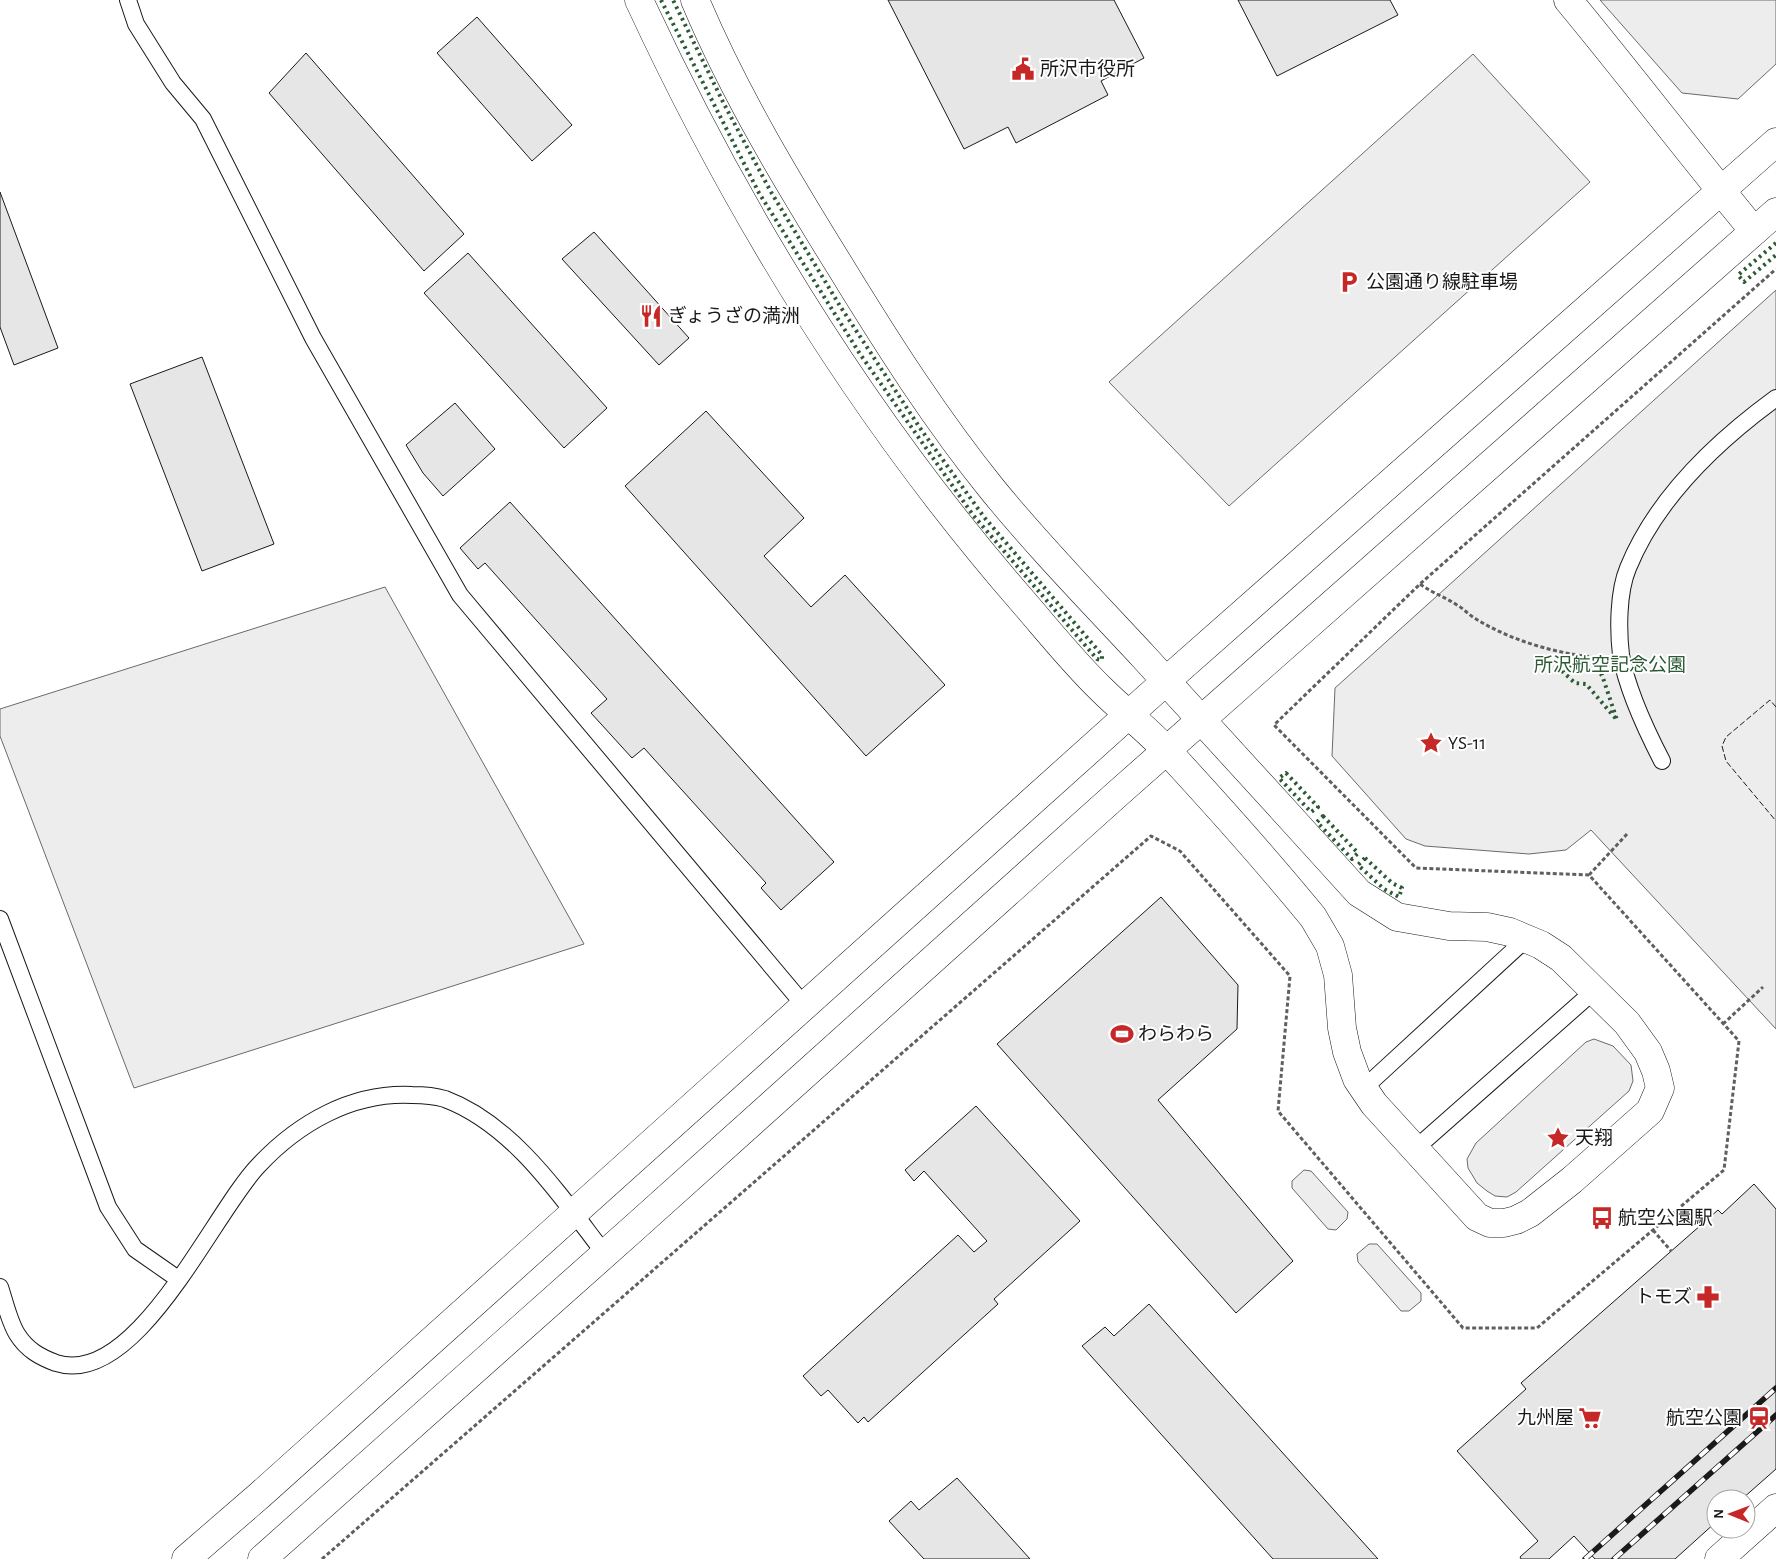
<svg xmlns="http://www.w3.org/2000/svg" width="1776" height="1559" font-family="'Alegreya Sans','Noto Sans JP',sans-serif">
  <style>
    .built { fill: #ededed; stroke: #6a6a6a }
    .building { fill: #e6e6e6; stroke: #1a1a1a }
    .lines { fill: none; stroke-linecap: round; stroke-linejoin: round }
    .service-casing { stroke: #1a1a1a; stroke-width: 18 }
    .minor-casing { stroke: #1a1a1a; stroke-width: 29 }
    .tertiary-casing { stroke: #1a1a1a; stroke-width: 29 }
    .path { stroke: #5f5f5f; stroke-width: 3; stroke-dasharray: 4 2.5; stroke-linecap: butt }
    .service { stroke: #fff; stroke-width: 16 }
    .minor { stroke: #fff; stroke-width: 28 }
    .tertiary { stroke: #fff; stroke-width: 28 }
    .rail-casing { stroke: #1a1a1a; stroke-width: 5.5 }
    .rail { stroke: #fff; stroke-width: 4; stroke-dasharray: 11; stroke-linecap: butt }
    .hedge { stroke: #2b5a34; stroke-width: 4; stroke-dasharray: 2.5 4; stroke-linecap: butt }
    .fence { stroke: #1a1a1a; stroke-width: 1; stroke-dasharray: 6 2.5; stroke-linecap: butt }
    .labels { text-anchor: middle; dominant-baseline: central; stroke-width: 4; stroke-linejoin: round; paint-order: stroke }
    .poi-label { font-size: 19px; fill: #1a1a1a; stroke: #fff; text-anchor: start }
    .park-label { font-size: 19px; fill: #2b5a34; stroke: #fff }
  </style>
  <rect width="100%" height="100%" fill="#fff"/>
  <path class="built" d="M1600,0H1776V64L1738,99L1682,93Z
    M1473,54L1590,182L1229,506L1109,382Z
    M1776,290V1029L1591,830L1566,850L1529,854L1425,846L1406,839L1332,756L1335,688Z
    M385,587L584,944L134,1088L0,736V709Z
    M1594,1039L1613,1046L1631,1065L1633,1081L1629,1091L1516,1192L1507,1197L1495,1196L1487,1191L1477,1183L1468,1168L1467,1159L1476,1143L1586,1042Z
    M1304,1170L1311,1171L1348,1212L1347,1219L1336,1230L1328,1229L1292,1188V1181Z
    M1369,1244H1377L1421,1293V1301L1409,1311H1401L1358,1262L1357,1254Z"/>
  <path class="building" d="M888,0H1114L1144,58L1101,81L1108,95L1016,143L1008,127L964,149Z
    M1238,0H1390L1398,15L1277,76Z
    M477,17L572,125L532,161L437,53Z
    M306,53L464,234L424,271L269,93Z
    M0,192L58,348L14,365L0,327Z
    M594,232L689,338L659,365L562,259Z
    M468,253L607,408L564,448L424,293Z
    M202,357L274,544L202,571L130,384Z
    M455,403L495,449L443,496L423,473L406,445Z
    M706,411L804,518L764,556L811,607L845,575L945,685L866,756L625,486Z
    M510,502L834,862L781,910L761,888L766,883L644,748L632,758L591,713L607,699L485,563L478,569L460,548Z
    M1161,897L1238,985L1237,1029L1158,1100L1293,1261L1236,1313L997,1044Z
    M976,1106L1080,1221L994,1299L998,1304L868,1422L864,1417L858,1423L828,1390L821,1396L803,1376L958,1235L974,1252L987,1241L924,1171L914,1181L905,1170Z
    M1754,1184L1776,1209V1469L1742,1499H1716V1522L1675,1559H1595L1574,1536L1549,1559H1521L1520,1557L1538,1541L1457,1451L1526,1389L1521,1383L1718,1210L1722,1214Z
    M1149,1304L1378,1559H1273L1082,1346L1105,1327L1114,1336Z
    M957,1478L1030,1559H924L889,1521L911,1501L919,1510Z"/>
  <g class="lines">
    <defs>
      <path id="service" d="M128,0L136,24L173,83L203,119L313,338L460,595L804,1005
        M1662,761C1646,730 1627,690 1621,655C1618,630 1618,592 1628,568C1656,499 1717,441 1776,398
        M0,919L108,1207L135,1249L178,1279
        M1364,1088L1526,939
        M1415,1149L1595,990
        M0,1287C5,1302 9,1321 17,1334C27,1350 40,1357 56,1363C136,1389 213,1213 258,1166C298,1123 352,1092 412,1095C422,1095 435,1096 445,1099C514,1125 561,1197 605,1254"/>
      <path id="minor" d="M1568,0C1631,76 1691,155 1754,231
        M1719,1559L1776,1508"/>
      <path id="tertiary" d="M639,0C739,216 868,424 1025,604C1050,633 1074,663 1102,690C1123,711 1148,730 1169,753C1218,806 1267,861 1313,917L1330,946L1338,975L1342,1028L1347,1052L1357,1079L1374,1104L1477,1217L1490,1223H1504L1516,1220L1530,1213L1572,1180L1650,1111L1660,1088L1656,1071L1648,1052L1627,1023L1561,958L1541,945L1510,932L1487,927L1449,926L1397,917L1359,893C1287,814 1216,735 1143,656C1092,601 1040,548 992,489C937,421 889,346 843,271C789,184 735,95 695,0
        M186,1559L260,1495L1166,681L1776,142
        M262,1559L634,1228L1116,795L1776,212"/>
    </defs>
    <use href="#service" class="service-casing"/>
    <use href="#minor" class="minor-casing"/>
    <use href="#tertiary" class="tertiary-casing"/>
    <path class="path" d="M1420,584C1434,594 1445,597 1457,605C1464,609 1469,615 1476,619C1510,640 1554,653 1593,657
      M1589,875L1627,834
      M1723,1024L1763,987
      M1653,1230L1671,1251
      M322,1559L1151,836L1180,851L1290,976L1278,1111L1463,1328H1537L1724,1170L1739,1041L1589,875L1416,868L1274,725L1420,584L1776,269"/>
    <use href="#service" class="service"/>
    <use href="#minor" class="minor"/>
    <use href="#tertiary" class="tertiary"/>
    <defs>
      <path id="rail" d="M1585,1559L1776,1388
        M1614,1559L1776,1415"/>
    </defs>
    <use href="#rail" class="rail-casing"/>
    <use href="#rail" class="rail"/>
    <path class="hedge" d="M661,0L759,193L860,354L973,515L1097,659L1102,660V655L984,517L920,428L840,306L771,192L724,104L673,0
      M1776,243L1738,275L1744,282L1776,255
      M1563,664L1595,670L1602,675L1617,720L1586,684L1575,683L1563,672Z
      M1286,773L1318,807L1311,812L1279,778Z
      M1323,816L1358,853L1352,859L1317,822Z
      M1365,858L1392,883L1402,888L1399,897L1384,889L1358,865Z"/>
    <path class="fence" d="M1776,707L1770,700L1726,737L1722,746L1726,761L1776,821"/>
  </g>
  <defs>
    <symbol id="civic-bare" viewBox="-9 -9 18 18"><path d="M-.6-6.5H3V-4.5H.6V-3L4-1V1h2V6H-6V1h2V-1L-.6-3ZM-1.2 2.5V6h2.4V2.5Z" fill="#c62828" stroke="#fff" stroke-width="2.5" paint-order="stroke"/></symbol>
    <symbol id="parking-bare" viewBox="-9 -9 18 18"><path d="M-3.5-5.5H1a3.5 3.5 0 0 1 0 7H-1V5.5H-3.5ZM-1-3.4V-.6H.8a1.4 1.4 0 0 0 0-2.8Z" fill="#c62828" stroke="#fff" stroke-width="2.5" paint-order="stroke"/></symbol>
    <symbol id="restaurant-bare" viewBox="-9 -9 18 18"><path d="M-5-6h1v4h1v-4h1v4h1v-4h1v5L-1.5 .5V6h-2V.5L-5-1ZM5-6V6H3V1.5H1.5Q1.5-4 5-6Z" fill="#c62828" stroke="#fff" stroke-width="2.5" paint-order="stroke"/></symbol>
    <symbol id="sight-bare" viewBox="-9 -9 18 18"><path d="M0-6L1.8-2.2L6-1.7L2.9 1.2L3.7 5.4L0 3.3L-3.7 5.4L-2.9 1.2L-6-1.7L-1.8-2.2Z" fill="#c62828" stroke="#fff" stroke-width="2.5" paint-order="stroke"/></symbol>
    <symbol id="stadium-bare" viewBox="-9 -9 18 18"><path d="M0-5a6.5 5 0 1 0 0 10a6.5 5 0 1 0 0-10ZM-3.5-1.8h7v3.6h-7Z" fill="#c62828" stroke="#fff" stroke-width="2.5" paint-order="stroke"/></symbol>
    <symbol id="bus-bare" viewBox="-9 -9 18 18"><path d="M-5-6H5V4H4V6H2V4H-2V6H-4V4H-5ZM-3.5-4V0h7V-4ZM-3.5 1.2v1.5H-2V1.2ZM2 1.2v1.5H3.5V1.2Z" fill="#c62828" stroke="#fff" stroke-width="2.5" paint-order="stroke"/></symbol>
    <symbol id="pharmacy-bare" viewBox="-9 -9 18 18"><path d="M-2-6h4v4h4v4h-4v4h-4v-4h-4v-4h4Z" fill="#c62828" stroke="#fff" stroke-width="2.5" paint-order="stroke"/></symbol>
    <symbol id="supermarket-bare" viewBox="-9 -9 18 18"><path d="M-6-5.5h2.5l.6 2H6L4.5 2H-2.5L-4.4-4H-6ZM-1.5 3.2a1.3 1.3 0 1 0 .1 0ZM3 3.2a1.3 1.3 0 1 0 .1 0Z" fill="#c62828" stroke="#fff" stroke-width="2.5" paint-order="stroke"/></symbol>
    <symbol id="station-bare" viewBox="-9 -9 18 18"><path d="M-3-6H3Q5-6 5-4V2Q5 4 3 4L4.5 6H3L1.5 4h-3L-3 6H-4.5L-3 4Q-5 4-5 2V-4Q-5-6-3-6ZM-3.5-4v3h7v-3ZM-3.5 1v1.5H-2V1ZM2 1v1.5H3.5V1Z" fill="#c62828" stroke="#fff" stroke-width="2.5" paint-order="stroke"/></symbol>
  </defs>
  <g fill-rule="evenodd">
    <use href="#civic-bare" x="1007" y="53" width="32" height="32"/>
    <use href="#parking-bare" x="1333" y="266" width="32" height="32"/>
    <use href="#restaurant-bare" x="635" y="300" width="32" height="32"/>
    <use href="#sight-bare" x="1415" y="727" width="32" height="32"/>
    <use href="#stadium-bare" x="1106" y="1018" width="32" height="32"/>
    <use href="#sight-bare" x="1542" y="1122" width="32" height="32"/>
    <use href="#bus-bare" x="1586" y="1202" width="32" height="32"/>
    <use href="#pharmacy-bare" x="1692" y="1281" width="32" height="32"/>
    <use href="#supermarket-bare" x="1574" y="1402" width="32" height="32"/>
    <use href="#station-bare" x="1743" y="1402" width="32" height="32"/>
  </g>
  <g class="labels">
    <g class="poi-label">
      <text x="1040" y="69">所沢市役所</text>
      <text x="1366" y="282">公園通り線駐車場</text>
      <text x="668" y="316">ぎょうざの満洲</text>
      <text x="1448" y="743">YS-11</text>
      <text x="1138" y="1034">わらわら</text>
      <text x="1575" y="1138">天翔</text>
      <text x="1618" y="1218">航空公園駅</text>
      <text x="1692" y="1297" text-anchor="end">トモズ</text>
      <text x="1574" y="1418" text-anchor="end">九州屋</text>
      <text x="1742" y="1418" text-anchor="end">航空公園</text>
    </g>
    <g class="park-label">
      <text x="1610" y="665">所沢航空記念公園</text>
    </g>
  </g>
  <g transform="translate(1731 1514) rotate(271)"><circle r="24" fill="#ffffff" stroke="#a3a3a3"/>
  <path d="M0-4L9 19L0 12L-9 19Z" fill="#c62828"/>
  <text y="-8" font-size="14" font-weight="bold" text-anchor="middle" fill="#1a1a1a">N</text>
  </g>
</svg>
